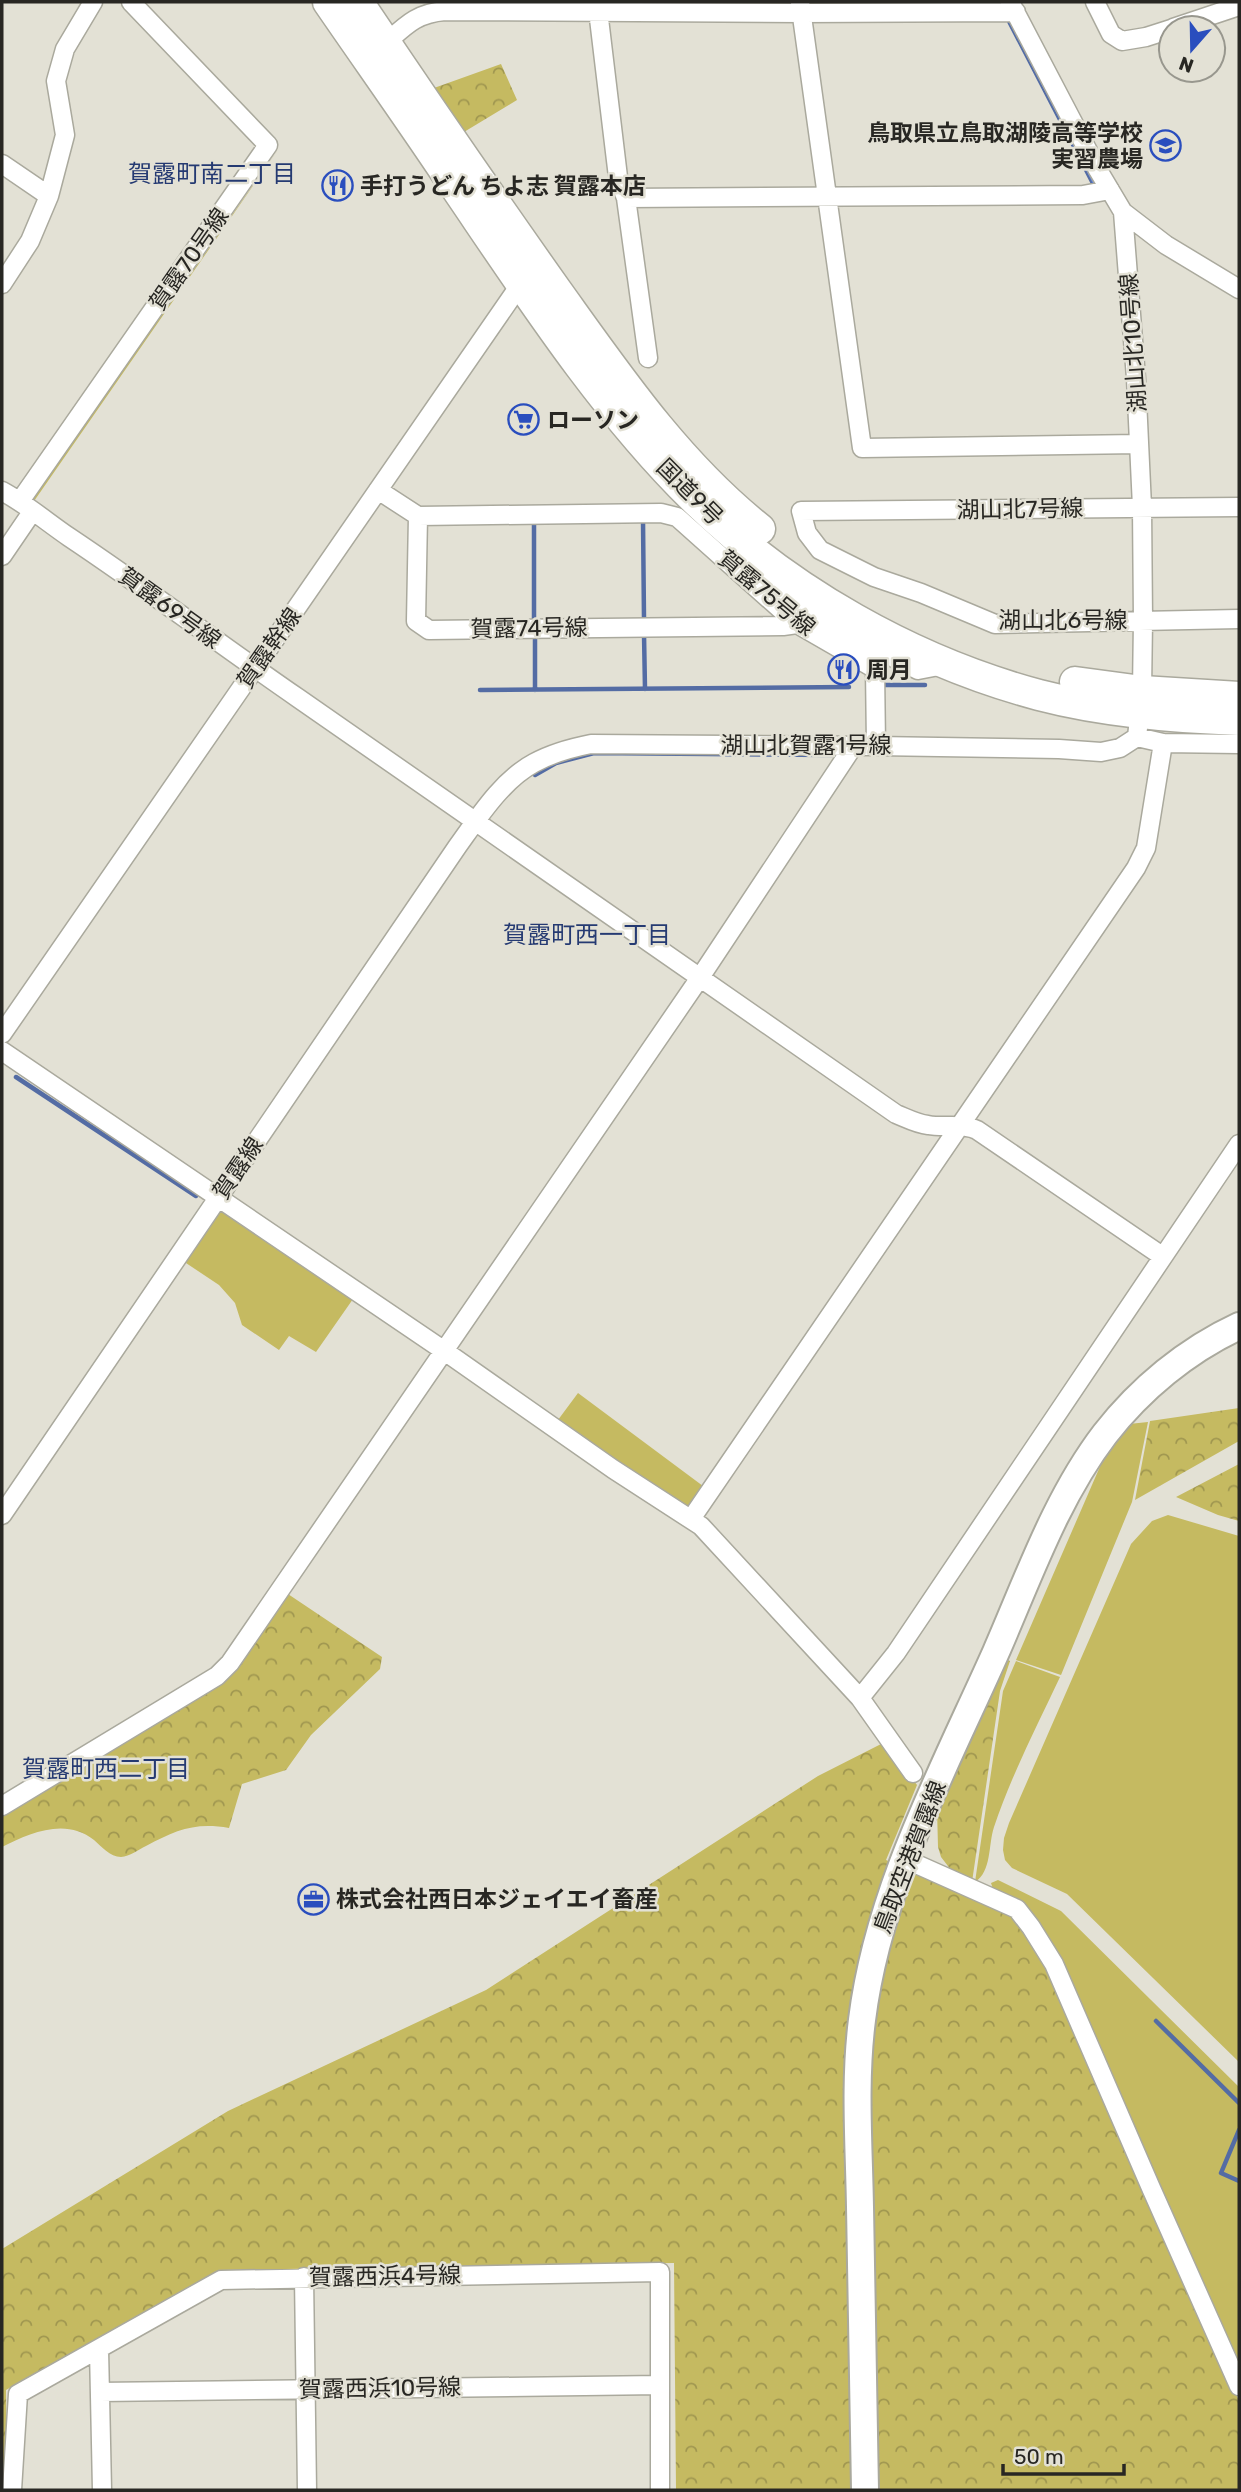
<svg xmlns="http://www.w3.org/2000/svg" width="1241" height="2492" font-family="Rubik,'Noto Sans JP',sans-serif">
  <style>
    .grass { fill: #c5ba61 }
    .forest { fill: url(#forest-crowns) }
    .water { fill: url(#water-ripples); stroke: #546ca4; stroke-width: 2 }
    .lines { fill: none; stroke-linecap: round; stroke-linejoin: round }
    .stream { stroke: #546ca4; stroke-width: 4.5 }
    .minor-casing { stroke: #aaa99d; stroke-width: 21 }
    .secondary-casing { stroke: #aaa99d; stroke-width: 30 }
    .trunk-casing { stroke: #aaa99d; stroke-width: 33 }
    .minor { stroke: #fff; stroke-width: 18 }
    .secondary { stroke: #fff; stroke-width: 26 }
    .trunk { stroke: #fff; stroke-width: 30 }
    .labels { text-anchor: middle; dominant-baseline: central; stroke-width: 5; stroke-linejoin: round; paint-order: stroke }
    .poi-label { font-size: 23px; font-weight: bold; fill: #282723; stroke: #e3e1d5; text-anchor: start }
    .street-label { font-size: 23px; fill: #282723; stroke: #e3e1d5 }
    .neighbourhood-label { font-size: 24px; fill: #253a72; stroke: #e3e1d5 }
  </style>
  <defs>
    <pattern id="forest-crowns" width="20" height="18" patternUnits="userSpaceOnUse" patternTransform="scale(1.75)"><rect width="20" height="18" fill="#c5ba61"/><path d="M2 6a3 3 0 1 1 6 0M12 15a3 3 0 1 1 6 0" fill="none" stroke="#a09750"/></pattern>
    <pattern id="water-ripples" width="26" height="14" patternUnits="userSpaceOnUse" patternTransform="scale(1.75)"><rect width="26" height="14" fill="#6789db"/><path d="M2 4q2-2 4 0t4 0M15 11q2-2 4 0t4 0" fill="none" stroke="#5570b1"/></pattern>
  </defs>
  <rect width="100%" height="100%" fill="#e3e1d5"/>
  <path class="grass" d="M280,147L48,481L32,504L30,502Z
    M225,1210L353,1299L316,1352L289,1336L279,1350L242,1325L235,1303L219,1285L183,1261L218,1211Z
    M578,1393L707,1489L691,1506H682L555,1424Z
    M1148,1422L1132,1502L1061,1675L1016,1660L1105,1455L1129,1424Z
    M1168,1515L1239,1536V2062L1067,1894L1012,1868L1005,1860L1003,1850L1004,1838L1009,1823L1131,1544L1152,1521Z
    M1016,1661L1060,1677C1037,1726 1011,1776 994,1827C988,1845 992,1871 975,1882L1003,1691Z
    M998,1880L1061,1911L1239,2087V2367L1060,1964L994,1892L991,1883Z"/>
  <path class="forest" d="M501,64L517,100L464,132L434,88Z
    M1239,1408V1441L1135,1500L1150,1421Z
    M1239,1464V1521L1218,1515L1176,1497Z
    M282,1590L382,1657L380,1669L311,1735L286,1770L242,1784L229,1828C195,1822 176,1830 146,1846C138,1850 130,1856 121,1857C110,1857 101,1846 94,1840C66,1817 29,1833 2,1847V1810L211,1684Z
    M1005,1659L1010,1661L1000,1691L972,1882L951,1870L941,1857L938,1847L937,1809Z
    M885,1742L917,1785L886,1860L1011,1911L1035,1944L1239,2401V2490H676L674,2263L225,2270L200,2281L6,2390L7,2467L2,2471V2249L228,2111L486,1990L818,1776Z"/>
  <path class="water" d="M1010,18L1096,184L1093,186L1007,20Z"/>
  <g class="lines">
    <path class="stream" d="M643,520L644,619
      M534,620V520
      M644,634L645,689
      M535,636V690
      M884,685H925
      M480,690L849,687
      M535,775L556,763L594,753L836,755
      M16,1077L196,1196
      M1156,2021L1239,2103
      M1239,2130L1221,2173L1239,2181"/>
    <defs>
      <path id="minor" d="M597,2L618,177L626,198L648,358
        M800,2L862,448L1139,444
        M1095,2L1111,34L1122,41L1146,37L1171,29
        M1173,28L1239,6
        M386,43C406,25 417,13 445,11L801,13L1016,12
        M2,164L49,196L30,241L2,284
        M49,196L65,135L56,81L65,49L93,2
        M626,198L1083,195L1110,190
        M1123,212L1166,245L1239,289
        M378,490L418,516L416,621L429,630L783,626L797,624L809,614
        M2,491C26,504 47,522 69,537C147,589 221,645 298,698C497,837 697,974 896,1114C906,1118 917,1124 928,1125C944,1128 963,1123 977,1130L1162,1256
        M20,501L268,145L131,2
        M1239,507L801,511L807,533L820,550L874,577L921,593L995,624L1239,619
        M418,516L661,513L677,517L797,624L875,669L876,746
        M2,556L32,512
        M763,569L784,595L834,628L918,670L944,665
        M1137,737L1163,743L1239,744
        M2,1034L524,279
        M2,1051L443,1350L613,1469L701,1526L860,1698L913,1773
        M2,1515L457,847C478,818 502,780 534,763C552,753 571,748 591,744L876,746L1059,749L1101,752L1120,748L1137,737L1142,691L1143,620L1142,507L1136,378L1123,212L1098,170L1010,2
        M691,1519L1136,868L1146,848L1163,743
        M860,1698L896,1653L1239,1144
        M2,1806L217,1676L230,1663L701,976L854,745
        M905,1859L1017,1909L1031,1927L1054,1964L1151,2188L1239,2386
        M304,2277L307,2490
        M99,2349L102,2490
        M100,2392L660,2385
        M12,2490L18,2394L221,2280L660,2272V2490"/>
      <path id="secondary" d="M865,2490C863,2396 862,2301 860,2207C859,2145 854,2082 862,2020C878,1890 943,1771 996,1652C1028,1579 1056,1498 1105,1434C1140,1389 1187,1350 1239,1326"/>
      <path id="trunk" d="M328,2C372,66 417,129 460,194C530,297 605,412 695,500C789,591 912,661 1039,695C1104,712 1172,717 1239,720
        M358,2C423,99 489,195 557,291C618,376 677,463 760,529
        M1075,682L1142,691L1239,697"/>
    </defs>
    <use href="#minor" class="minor-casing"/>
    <use href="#secondary" class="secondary-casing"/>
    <use href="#trunk" class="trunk-casing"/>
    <use href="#minor" class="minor"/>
    <use href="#secondary" class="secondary"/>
    <use href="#trunk" class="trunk"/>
  </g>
  <defs>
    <symbol id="school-ring" viewBox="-11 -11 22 22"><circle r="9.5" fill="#e3e1d5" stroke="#2a4ebe" stroke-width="1.5"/><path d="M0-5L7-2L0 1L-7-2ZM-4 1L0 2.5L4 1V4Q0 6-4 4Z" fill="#2a4ebe"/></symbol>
    <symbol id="restaurant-ring" viewBox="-11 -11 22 22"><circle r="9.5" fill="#e3e1d5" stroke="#2a4ebe" stroke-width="1.5"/><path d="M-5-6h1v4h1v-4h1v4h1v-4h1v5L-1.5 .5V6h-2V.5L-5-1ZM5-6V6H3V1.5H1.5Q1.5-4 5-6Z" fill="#2a4ebe"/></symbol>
    <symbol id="supermarket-ring" viewBox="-11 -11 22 22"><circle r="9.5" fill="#e3e1d5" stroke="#2a4ebe" stroke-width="1.5"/><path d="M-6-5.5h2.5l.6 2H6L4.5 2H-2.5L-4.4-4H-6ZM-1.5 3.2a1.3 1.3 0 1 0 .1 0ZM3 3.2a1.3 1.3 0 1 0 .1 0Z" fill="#2a4ebe"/></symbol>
    <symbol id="office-ring" viewBox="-11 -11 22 22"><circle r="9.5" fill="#e3e1d5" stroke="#2a4ebe" stroke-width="1.5"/><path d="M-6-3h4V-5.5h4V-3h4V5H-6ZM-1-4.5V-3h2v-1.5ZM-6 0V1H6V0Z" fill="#2a4ebe"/></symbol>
  </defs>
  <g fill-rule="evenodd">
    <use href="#school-ring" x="1148" y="128" width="35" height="35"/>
    <use href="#restaurant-ring" x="320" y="168" width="35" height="35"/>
    <use href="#supermarket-ring" x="506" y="402" width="35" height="35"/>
    <use href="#restaurant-ring" x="826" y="652" width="35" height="35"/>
    <use href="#office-ring" x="296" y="1882" width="35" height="35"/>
  </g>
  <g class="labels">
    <g class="poi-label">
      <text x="1143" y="133" text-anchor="end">鳥取県立鳥取湖陵高等学校<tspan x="1143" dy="26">実習農場</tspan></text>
      <text x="360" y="186">手打うどん ちよ志 賀露本店</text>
      <text x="547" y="420">ローソン</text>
      <text x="866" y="670">周月</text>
      <text x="336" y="1899">株式会社西日本ジェイエイ畜産</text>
    </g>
    <g class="street-label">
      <text transform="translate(189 259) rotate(-55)">賀露70号線</text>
      <text transform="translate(1133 343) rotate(-94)">湖山北10号線</text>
      <text transform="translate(690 492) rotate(45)">国道9号</text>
      <text transform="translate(1020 509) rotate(-1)">湖山北7号線</text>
      <text transform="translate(767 593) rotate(40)">賀露75号線</text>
      <text transform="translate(170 608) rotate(36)">賀露69号線</text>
      <text x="1063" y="620">湖山北6号線</text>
      <text transform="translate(529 628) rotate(-1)">賀露74号線</text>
      <text transform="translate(269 648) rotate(-55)">賀露幹線</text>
      <text x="806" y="745">湖山北賀露1号線</text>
      <text transform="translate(238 1168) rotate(-56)">賀露線</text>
      <text transform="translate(910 1857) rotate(-69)">鳥取空港賀露線</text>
      <text transform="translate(385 2276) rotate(-1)">賀露西浜4号線</text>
      <text transform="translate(380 2388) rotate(-1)">賀露西浜10号線</text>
    </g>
    <g class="neighbourhood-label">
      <text x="212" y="174">賀露町南二丁目</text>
      <text x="587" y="935">賀露町西一丁目</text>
      <text x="106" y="1769">賀露町西二丁目</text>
    </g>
  </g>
  <rect width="1241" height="2492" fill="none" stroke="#282723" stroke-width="7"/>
  <g transform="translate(1192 49) rotate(200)"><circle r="33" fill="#e3e1d5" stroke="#98978e" stroke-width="2"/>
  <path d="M0-5L12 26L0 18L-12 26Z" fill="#2a4ebe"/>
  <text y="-10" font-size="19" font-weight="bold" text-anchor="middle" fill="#282723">N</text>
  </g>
  <path d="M1003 2464v10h121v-10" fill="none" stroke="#282723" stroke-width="3.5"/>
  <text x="1014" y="2464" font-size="21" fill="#282723" stroke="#e3e1d5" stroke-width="5" paint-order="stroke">50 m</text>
</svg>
